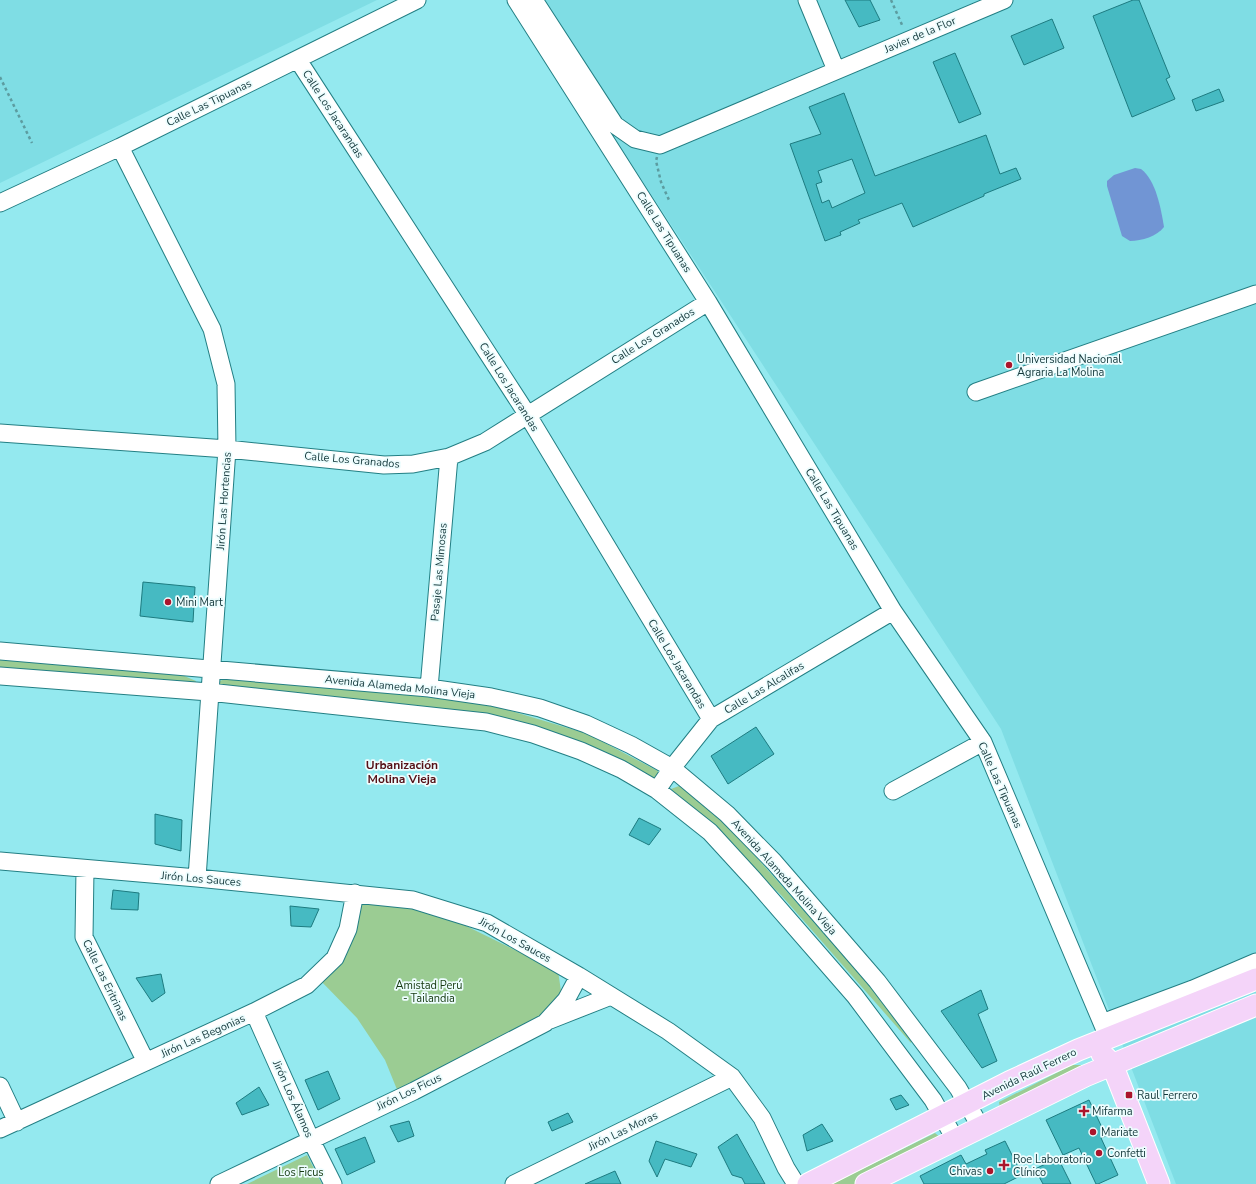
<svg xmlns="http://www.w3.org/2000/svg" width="1256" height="1184" font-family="'Nunito Sans',sans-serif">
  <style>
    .built { fill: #7fdde4 }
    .green { fill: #9bcc93 }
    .water { fill: #7195d4 }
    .building { fill: #46bac2; stroke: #1d7b80; fill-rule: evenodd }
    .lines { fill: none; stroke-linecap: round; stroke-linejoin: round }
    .minor-casing { stroke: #237f84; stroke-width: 19 }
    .major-casing { stroke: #fff; stroke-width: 23 }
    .path { stroke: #5c9ca0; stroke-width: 2.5; stroke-dasharray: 3 3; stroke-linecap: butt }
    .minor { stroke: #fff; stroke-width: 17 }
    .major { stroke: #f4d4f9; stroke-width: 21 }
    .poi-dot { fill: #ab152c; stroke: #edfdfe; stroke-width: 1.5 }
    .labels { text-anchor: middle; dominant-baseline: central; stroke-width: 3.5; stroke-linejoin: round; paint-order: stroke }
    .street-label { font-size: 11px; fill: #14383b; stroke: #edfdfe }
    .poi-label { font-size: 11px; fill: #14383b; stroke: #edfdfe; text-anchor: start }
    .park-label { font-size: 11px; fill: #15390f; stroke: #edfdfe }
    .neighbourhood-label { font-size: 12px; font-weight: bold; fill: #551016; stroke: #edfdfe }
  </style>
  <rect width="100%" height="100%" fill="#94e9ef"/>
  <path class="built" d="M0,0H377L0,183Z
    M524,0H1256V1184H1176L1001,729Z"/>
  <path class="green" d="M0,660L182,675L196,681L195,685L0,671Z
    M226,679L363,689L491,705L588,734L658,771V778L653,779L578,743L219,688V681Z
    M679,786L719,815L904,1024L914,1037L911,1043L781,895L671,789Z
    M359,900L413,909L454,920L558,971L561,991L554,1003L533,1022L398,1092L385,1060L357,1018L320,980L336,967L352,941Z
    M1072,1065H1081V1072L1000,1109L999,1102Z
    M935,1133L942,1139L938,1144L855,1184H832Z
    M307,1155L322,1184H247Z"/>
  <path class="water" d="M1135,168L1141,169C1156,180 1161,209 1164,227C1157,236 1142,241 1130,241L1122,236L1107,186V181L1114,175Z"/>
  <path class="building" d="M845,0H870L880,20L859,27Z
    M1133,0H1139L1170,77L1166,79L1175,99L1132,117L1093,16Z
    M1052,19L1064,48L1024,65L1011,36Z
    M955,53L981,114L959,123L933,62Z
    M1219,89L1224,101L1196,111L1192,100Z
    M844,93L875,176L986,135L1000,174L1016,168L1021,179L984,194V196L913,227L902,203L858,220L860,223L840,232L841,235L825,241L790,144L821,134L809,107ZM852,159L865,193L832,208L829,200L822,203L816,184L822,182L818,171Z
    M143,582L195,587L193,622L140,616Z
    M756,727L774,754L728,784L711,756Z
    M155,814L182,820L181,851L155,844Z
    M639,818L661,829L649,845L629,835Z
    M113,890L139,893L138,910L111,909Z
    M290,906L319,909L311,927L291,926Z
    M161,974L165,993L152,1002L136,978Z
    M981,990L988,1009L978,1014L997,1061L982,1068L941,1011Z
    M328,1071L340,1099L318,1110L305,1080Z
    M259,1087L269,1105L242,1115L236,1103Z
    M901,1095L909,1105L896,1110L890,1099Z
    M1089,1100L1106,1136L1101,1138L1118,1175L1098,1184H1096L1079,1148L1063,1155L1046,1120Z
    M568,1113L573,1122L552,1131L548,1122Z
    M409,1121L414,1136L398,1142L390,1126Z
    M822,1124L833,1141L807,1151L803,1135Z
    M737,1134L765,1184H745L742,1178L732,1175L718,1147Z
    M365,1137L375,1162L347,1175L335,1149Z
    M656,1141L697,1154L691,1167L665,1159L657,1177L649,1161Z
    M1005,1141L1022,1175L1004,1184H924L920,1176L961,1155L966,1164L987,1154L985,1150Z
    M1058,1158L1071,1184H1043L1035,1169Z
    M615,1171L621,1184H585Z"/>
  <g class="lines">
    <defs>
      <path id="minor" d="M516,0L708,302L893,611L983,742L1108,1037
        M534,0L615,125L635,139L660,145L1004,0
        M807,0L836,70
        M298,60L527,414L711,719
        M120,147L212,329L226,384L227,449L197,878
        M0,203L120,147L417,0
        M976,392L1256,294
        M0,433L227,449L384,465L413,464L449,457L485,442L708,302
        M0,651L429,688L491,697L540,708L586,724L631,745L672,768L727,814L774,862L877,981L958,1088L980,1126
        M0,676L209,692L486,722L533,734L581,751L621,769L657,790L710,832L754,880L855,996L933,1100L955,1139
        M429,688L449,457
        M657,790L672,768L711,719L893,611
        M893,791L983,742
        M0,861L197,878L413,900L487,923L579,976L668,1031L732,1077L762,1118L786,1168L796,1184
        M85,869L84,937L146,1062
        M254,1012L311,1140L333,1184
        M550,1020L611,996
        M1102,1023L1193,989L1256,962
        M0,1086L17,1122
        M0,1129L254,1012L307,985L335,958L348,929L355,893
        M219,1184L414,1091L545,1023L566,1000L579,976
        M514,1184L732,1077"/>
      <path id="major" d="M1102,1054L1112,1064L1159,1184
        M808,1184L1009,1082L1078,1050L1256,979
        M866,1184L1085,1076L1256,1005"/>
    </defs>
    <use href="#minor" class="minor-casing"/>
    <use href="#major" class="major-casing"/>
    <path class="path" d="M891,0L903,27
      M0,77L32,143
      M657,157L656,161L661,182L669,200"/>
    <use href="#minor" class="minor"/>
    <use href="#major" class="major"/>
  </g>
  <g class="poi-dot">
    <circle cx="1009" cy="365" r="4"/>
    <circle cx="168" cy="602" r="4"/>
    <rect x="1125" y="1091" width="8" height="8" rx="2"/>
    <path d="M1082 1105h4v4h4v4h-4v4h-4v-4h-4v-4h4z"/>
    <circle cx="1093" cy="1132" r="4"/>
    <circle cx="1099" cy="1153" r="4"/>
    <path d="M1002 1159h4v4h4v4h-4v4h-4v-4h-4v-4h4z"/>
    <circle cx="990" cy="1171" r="4"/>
  </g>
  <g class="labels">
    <g class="street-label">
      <text transform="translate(920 35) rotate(-23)">Javier de la Flor</text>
      <text transform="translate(209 103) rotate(-26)">Calle Las Tipuanas</text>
      <text transform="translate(333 114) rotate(57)">Calle Los Jacarandas</text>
      <text transform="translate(664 232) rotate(58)">Calle Las Tipuanas</text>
      <text transform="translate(653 336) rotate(-32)">Calle Los Granados</text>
      <text transform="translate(509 387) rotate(58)">Calle Los Jacarandas</text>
      <text transform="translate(352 460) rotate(5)">Calle Los Granados</text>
      <text transform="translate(224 501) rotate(-86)">Jirón Las Hortencias</text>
      <text transform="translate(832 509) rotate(59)">Calle Las Tipuanas</text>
      <text transform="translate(439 572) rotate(-85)">Pasaje Las Mimosas</text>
      <text transform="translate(677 664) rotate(59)">Calle Los Jacarandas</text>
      <text transform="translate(400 687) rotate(6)">Avenida Alameda Molina Vieja</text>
      <text transform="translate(764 688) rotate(-31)">Calle Las Alcalifas</text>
      <text transform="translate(1000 785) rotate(66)">Calle Las Tipuanas</text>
      <text transform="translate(784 877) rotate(48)">Avenida Alameda Molina Vieja</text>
      <text transform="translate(201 879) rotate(5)">Jirón Los Sauces</text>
      <text transform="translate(515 940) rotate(29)">Jirón Los Sauces</text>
      <text transform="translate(105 980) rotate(64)">Calle Las Eritrinas</text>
      <text transform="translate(203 1036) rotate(-24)">Jirón Las Begonias</text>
      <text transform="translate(1029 1074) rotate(-26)">Avenida Raúl Ferrero</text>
      <text transform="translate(409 1092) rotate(-26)">Jirón Los Ficus</text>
      <text transform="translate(293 1099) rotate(66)">Jirón Los Álamos</text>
      <text transform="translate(623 1131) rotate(-26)">Jirón Las Moras</text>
    </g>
    <g class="poi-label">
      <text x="1017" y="359">Universidad Nacional<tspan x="1017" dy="13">Agraria La Molina</tspan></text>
      <text x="176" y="602">Mini Mart</text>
      <text x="1137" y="1095">Raul Ferrero</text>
      <text x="1092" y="1111">Mifarma</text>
      <text x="1101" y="1132">Mariate</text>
      <text x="1107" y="1153">Confetti</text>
      <text x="1013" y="1159">Roe Laboratorio<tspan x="1013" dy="13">Clínico</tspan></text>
      <text x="982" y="1171" text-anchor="end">Chivas</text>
    </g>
    <g class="park-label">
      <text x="429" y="985">Amistad Perú<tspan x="429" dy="13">- Tailandia</tspan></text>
      <text x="301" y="1172">Los Ficus</text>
    </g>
    <g class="neighbourhood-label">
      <text x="402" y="765">Urbanización<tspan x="402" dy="14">Molina Vieja</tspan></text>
    </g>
  </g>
</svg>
